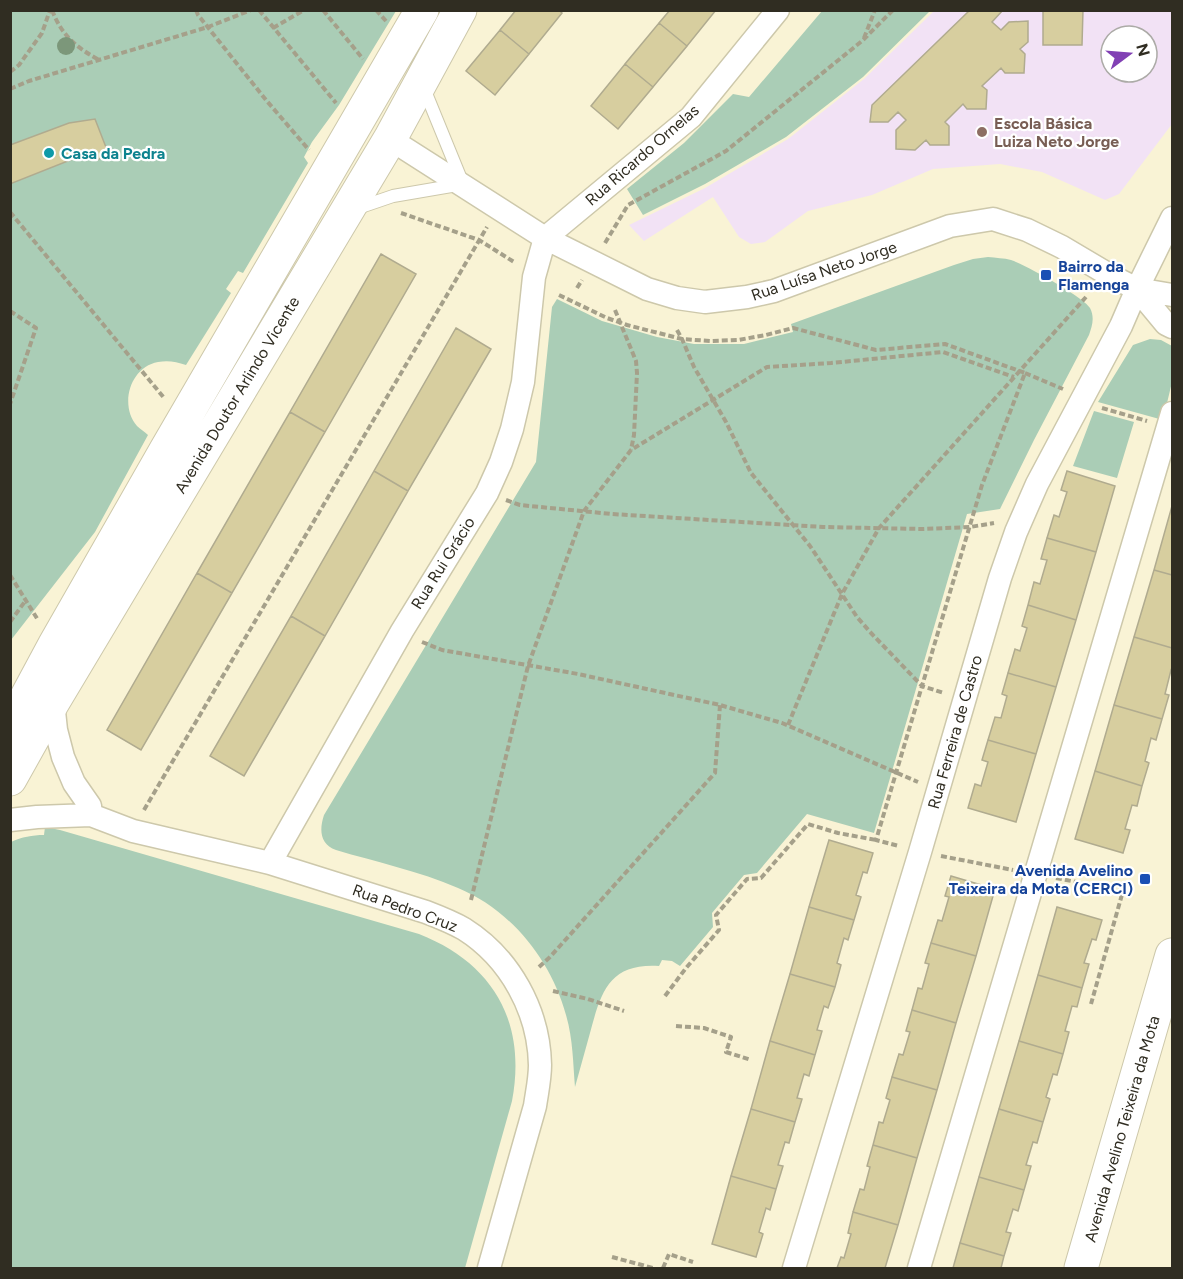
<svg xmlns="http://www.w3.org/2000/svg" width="1183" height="1279" font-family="Figtree,sans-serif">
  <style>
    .education { fill: #f2e2f5; fill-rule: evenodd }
    .green { fill: #aacdb6 }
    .building { fill: #d7ce9f; stroke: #b0ab8f; stroke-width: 1.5 }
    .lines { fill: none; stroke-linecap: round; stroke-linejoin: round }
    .lane-casing { stroke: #cdc8ab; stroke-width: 14 }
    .street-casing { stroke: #cdc8ab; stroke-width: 25 }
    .secondary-casing { stroke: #cdc8ab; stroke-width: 35 }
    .path { stroke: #a5a08a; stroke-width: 4; stroke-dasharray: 6 3; stroke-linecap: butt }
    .lane { stroke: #fff; stroke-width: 12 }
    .street { stroke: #fff; stroke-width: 22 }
    .secondary { stroke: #fff; stroke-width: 33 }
    .tree { fill: #7c977a }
    .education-dot { fill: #8d6e63; stroke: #fff; stroke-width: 2 }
    .culture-dot { fill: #0f9aa8; stroke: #fff; stroke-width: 2 }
    .transit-dot { fill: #1a4fb4; stroke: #fff; stroke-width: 2 }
    .labels { text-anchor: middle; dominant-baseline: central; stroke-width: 4.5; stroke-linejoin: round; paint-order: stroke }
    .education-label { font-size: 16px; font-weight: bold; fill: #785e54; stroke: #fff; text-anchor: start }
    .culture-label { font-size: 16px; font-weight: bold; fill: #0d838f; stroke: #fff; text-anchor: start }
    .street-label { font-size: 16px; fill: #302d22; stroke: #fff }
    .transit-label { font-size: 16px; font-weight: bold; fill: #164399; stroke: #fff; text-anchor: start }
  </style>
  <rect width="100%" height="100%" fill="#f9f3d5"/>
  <path class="education" d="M934,11H1172V124L1119,194L1105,200L1042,172L1000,164L933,169L872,195L808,211L765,242L751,244L739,237L713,197L644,241L629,225L705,188L788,139L864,79ZM1111,36H1147V72H1111Z"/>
  <path class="green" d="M10,11H396L339,105L312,142L304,157L308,163L243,273L238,271L226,289L231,293L186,365C176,362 169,360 158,362C130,367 119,405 137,426C140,429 145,432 148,435L95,532L11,640Z
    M822,11H930L863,77L786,137L705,184L643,215L627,189L684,143L733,94L749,97Z
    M988,257C996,258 1004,258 1011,260C1024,264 1085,298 1090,308C1095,318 1092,326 1089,335L1034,440L1000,509L967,514L874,833L807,814L757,873L744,875L712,913L713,927L680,966L672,961L662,960L659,966C609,963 601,992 590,1033C585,1051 580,1069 575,1087C573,1063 573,1039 566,1015C551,960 511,910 458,888C419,871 376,862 336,850C320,844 319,830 324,815L536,462L552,307L557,299L602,321L657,337L694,344H744L793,332L791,324L954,265L973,259Z
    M1150,339L1161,340L1172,346V382L1163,420L1098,402L1133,345Z
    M1094,411L1134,422L1117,478L1073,466Z
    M45,827L60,830L419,934C493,963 527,1022 512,1101L465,1268H11V842C22,837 32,835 44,835Z"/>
  <path class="building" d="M516,10H559L562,13L529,54L500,30Z
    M670,10H716L687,46L659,23Z
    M970,10H1003L992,22L1001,30L1009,22L1028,21V42L1020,49L1025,54L1024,73H1005L1001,68L982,86L987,90L986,109H967L963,104L945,122L949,126V145H930L926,140L915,150L896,149V130L906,120L898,112L888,122H870L872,105Z
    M1043,10H1083L1082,45H1043Z
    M659,23L687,46L653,87L625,64Z
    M500,30L529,54L495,95L466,71Z
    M625,64L653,87L618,129L591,106Z
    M95,119L109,155L97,160L93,151L10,184V145L69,123Z
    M381,254L416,274L325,432L290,412Z
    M456,328L491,349L408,491L374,471Z
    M290,412L325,432L232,593L197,573Z
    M374,471L408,491L325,636L291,616Z
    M1067,471L1115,486L1096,552L1047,538L1054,515L1059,517L1067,492L1061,490Z
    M1172,506V575L1154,570Z
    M1047,538L1096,552L1076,620L1028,605L1034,582L1040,584L1047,560L1041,559Z
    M1154,570L1172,575V648L1134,637Z
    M197,573L232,593L141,750L107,730Z
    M1028,605L1076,620L1056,687L1008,673L1015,649L1020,651L1027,628L1022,626Z
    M291,616L325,636L244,776L210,756Z
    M1134,637L1172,648V671L1171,670L1165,694L1169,695L1162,719L1114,705Z
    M1008,673L1056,687L1036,754L988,740L995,717L1001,718L1007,696L1002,694Z
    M1114,705L1162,719L1156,740L1151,738L1145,761L1149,763L1142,786L1095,771Z
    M988,740L1036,754L1016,822L968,808L975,784L981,786L988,762L982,760Z
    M1095,771L1142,786L1137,806L1132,805L1125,829L1130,830L1123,853L1075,839Z
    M829,840L873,853L867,873L863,872L856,895L861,897L854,920L809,907Z
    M951,876L995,889L976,956L931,943L938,920L942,921L949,897L945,896Z
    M809,907L854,920L848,940L844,938L837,963L841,965L835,987L790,974Z
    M1057,907L1102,920L1096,940L1092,939L1084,963L1089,964L1082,988L1038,975Z
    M931,943L976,956L956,1023L912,1010L918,988L922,989L929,964L925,963Z
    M790,974L835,987L828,1008L824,1006L817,1030L822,1031L815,1055L770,1041Z
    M1038,975L1082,988L1077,1007L1072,1006L1065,1031L1069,1032L1063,1054L1019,1041Z
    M912,1010L956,1023L937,1090L892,1077L899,1054L903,1055L910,1032L906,1031Z
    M770,1041L815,1055L809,1076L804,1074L797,1098L802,1099L795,1122L751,1109Z
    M1019,1041L1063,1054L1057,1075L1053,1074L1046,1097L1050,1099L1043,1122L999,1109Z
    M892,1077L937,1090L917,1158L873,1145L879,1122L883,1123L890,1100L886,1098Z
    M751,1109L795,1122L789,1143L785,1142L778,1165L783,1166L776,1189L731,1176Z
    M999,1109L1043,1122L1037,1143L1033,1142L1026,1165L1031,1166L1024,1190L979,1177Z
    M873,1145L917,1158L898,1225L853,1212L860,1189L864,1190L870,1167L867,1166Z
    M731,1176L776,1189L770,1210L766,1208L759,1232L763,1234L756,1257L712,1244Z
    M979,1177L1024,1190L1018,1211L1013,1209L1006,1232L1011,1233L1004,1256L960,1243Z
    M853,1212L898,1225L885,1268H837L841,1257L844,1258L851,1234L848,1233Z
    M960,1243L1004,1256L1001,1268H953Z"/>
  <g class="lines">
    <defs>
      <path id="lane" d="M355,209L393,196L463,184L423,86"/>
      <path id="street" d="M390,139L545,238L647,289L677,298L705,302L747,297L774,291L950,226L993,219L1027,230L1062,247L1111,276L1137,289L1172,295
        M1137,289L1166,324L1172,327
        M53,702L56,730L63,757L74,783L90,806L91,815
        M10,820L37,817L91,815L133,831L270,863L426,912C439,917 452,922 464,929C510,958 539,1011 540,1065C540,1079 537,1092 535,1106L489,1268
        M270,863L402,631L487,493L501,462L512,429L523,382L534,277L545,238L691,117L778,10
        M794,1268L920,852L1000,578L1016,532L1037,484L1121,326L1137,289L1172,218
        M919,1268L1172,413"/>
      <path id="secondary" d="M10,728L54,646L166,450L422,10
        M10,779L53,702L390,139L460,10
        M1081,1268L1172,955"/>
    </defs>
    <use href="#lane" class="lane-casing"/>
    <use href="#street" class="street-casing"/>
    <use href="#secondary" class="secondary-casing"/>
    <path class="path" d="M52,10C62,36 76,47 99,60
      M196,10L198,15L266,100L309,150
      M259,10L336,103
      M323,10L363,59
      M376,10L386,21
      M273,28L304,10
      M864,38L875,10
      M10,72L19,65L42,33L50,10
      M10,89L29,81L208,27L251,10
      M10,212L165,399
      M401,213L479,240L514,262
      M605,243L628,205L726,151L862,41L893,10
      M577,288L582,280
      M559,295L607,318L627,325L682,339L710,341L738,340L766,335L793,328L876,350L945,344L1025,373L982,485L876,840L899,846
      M615,310L636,361L637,373L634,435L631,450
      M10,311L36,328L10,404
      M677,330L682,339L694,367L726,422L751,473L810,546L857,617L871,633L922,686L944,693
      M1025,373L1063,389
      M1102,408L1147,421
      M506,500L520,505L612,514L823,527L922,529L970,527L994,523
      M10,575L38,620
      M10,622L26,600
      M422,642L442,650L578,674L720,705L782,723L918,782
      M788,725L842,594L879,528L1086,297
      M144,810L487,227
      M941,856L1013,870
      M1056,878L1123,891L1091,1004
      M471,900L528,666L584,511L631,450L767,367L831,363L943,352L1014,377
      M539,967L550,957L715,773L720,705
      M553,991L588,999L624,1011
      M665,996L686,968L719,930L716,915L747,879L761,878L808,824L838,833L876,840
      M676,1026L704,1028L731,1037L726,1052L751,1060
      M612,1257L653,1268
      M663,1268L669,1254L693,1262"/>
    <use href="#lane" class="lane"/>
    <use href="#street" class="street"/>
    <use href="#secondary" class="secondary"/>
  </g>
  <circle class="tree" cx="66" cy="46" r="9"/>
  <circle class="education-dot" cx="982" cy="132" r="6"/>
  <circle class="culture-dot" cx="49" cy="153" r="6"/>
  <g class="transit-dot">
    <rect x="1040" y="269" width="12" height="12" rx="3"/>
    <rect x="1139" y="873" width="12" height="12" rx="3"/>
  </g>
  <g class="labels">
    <g class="education-label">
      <text x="994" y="123">Escola Básica<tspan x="994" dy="18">Luiza Neto Jorge</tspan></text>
    </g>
    <g class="culture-label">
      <text x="61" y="153">Casa da Pedra</text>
    </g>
    <g class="street-label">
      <text transform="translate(642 155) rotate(-41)">Rua Ricardo Ornelas</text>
      <text transform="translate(824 271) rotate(-19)">Rua Luísa Neto Jorge</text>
      <text transform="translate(237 395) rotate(-59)">Avenida Doutor Arlindo Vicente</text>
      <text transform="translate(443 563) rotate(-58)">Rua Rui Grácio</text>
      <text transform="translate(955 732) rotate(-74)">Rua Ferreira de Castro</text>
      <text transform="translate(405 908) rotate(20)">Rua Pedro Cruz</text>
      <text transform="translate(1122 1129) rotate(-74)">Avenida Avelino Teixeira da Mota</text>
    </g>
    <g class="transit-label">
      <text x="1058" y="266">Bairro da<tspan x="1058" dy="18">Flamenga</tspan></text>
      <text x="1133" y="870" text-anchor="end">Avenida Avelino<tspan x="1133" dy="18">Teixeira da Mota (CERCI)</tspan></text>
    </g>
  </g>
  <rect width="1183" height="1279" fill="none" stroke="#302d22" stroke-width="24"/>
  <g transform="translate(1129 54) rotate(74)"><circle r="28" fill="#ffffff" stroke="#acaba7" stroke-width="1.5"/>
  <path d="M0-4.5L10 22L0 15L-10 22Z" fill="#8140b4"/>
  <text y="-9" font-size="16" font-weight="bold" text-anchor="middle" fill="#302d22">N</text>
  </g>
</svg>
